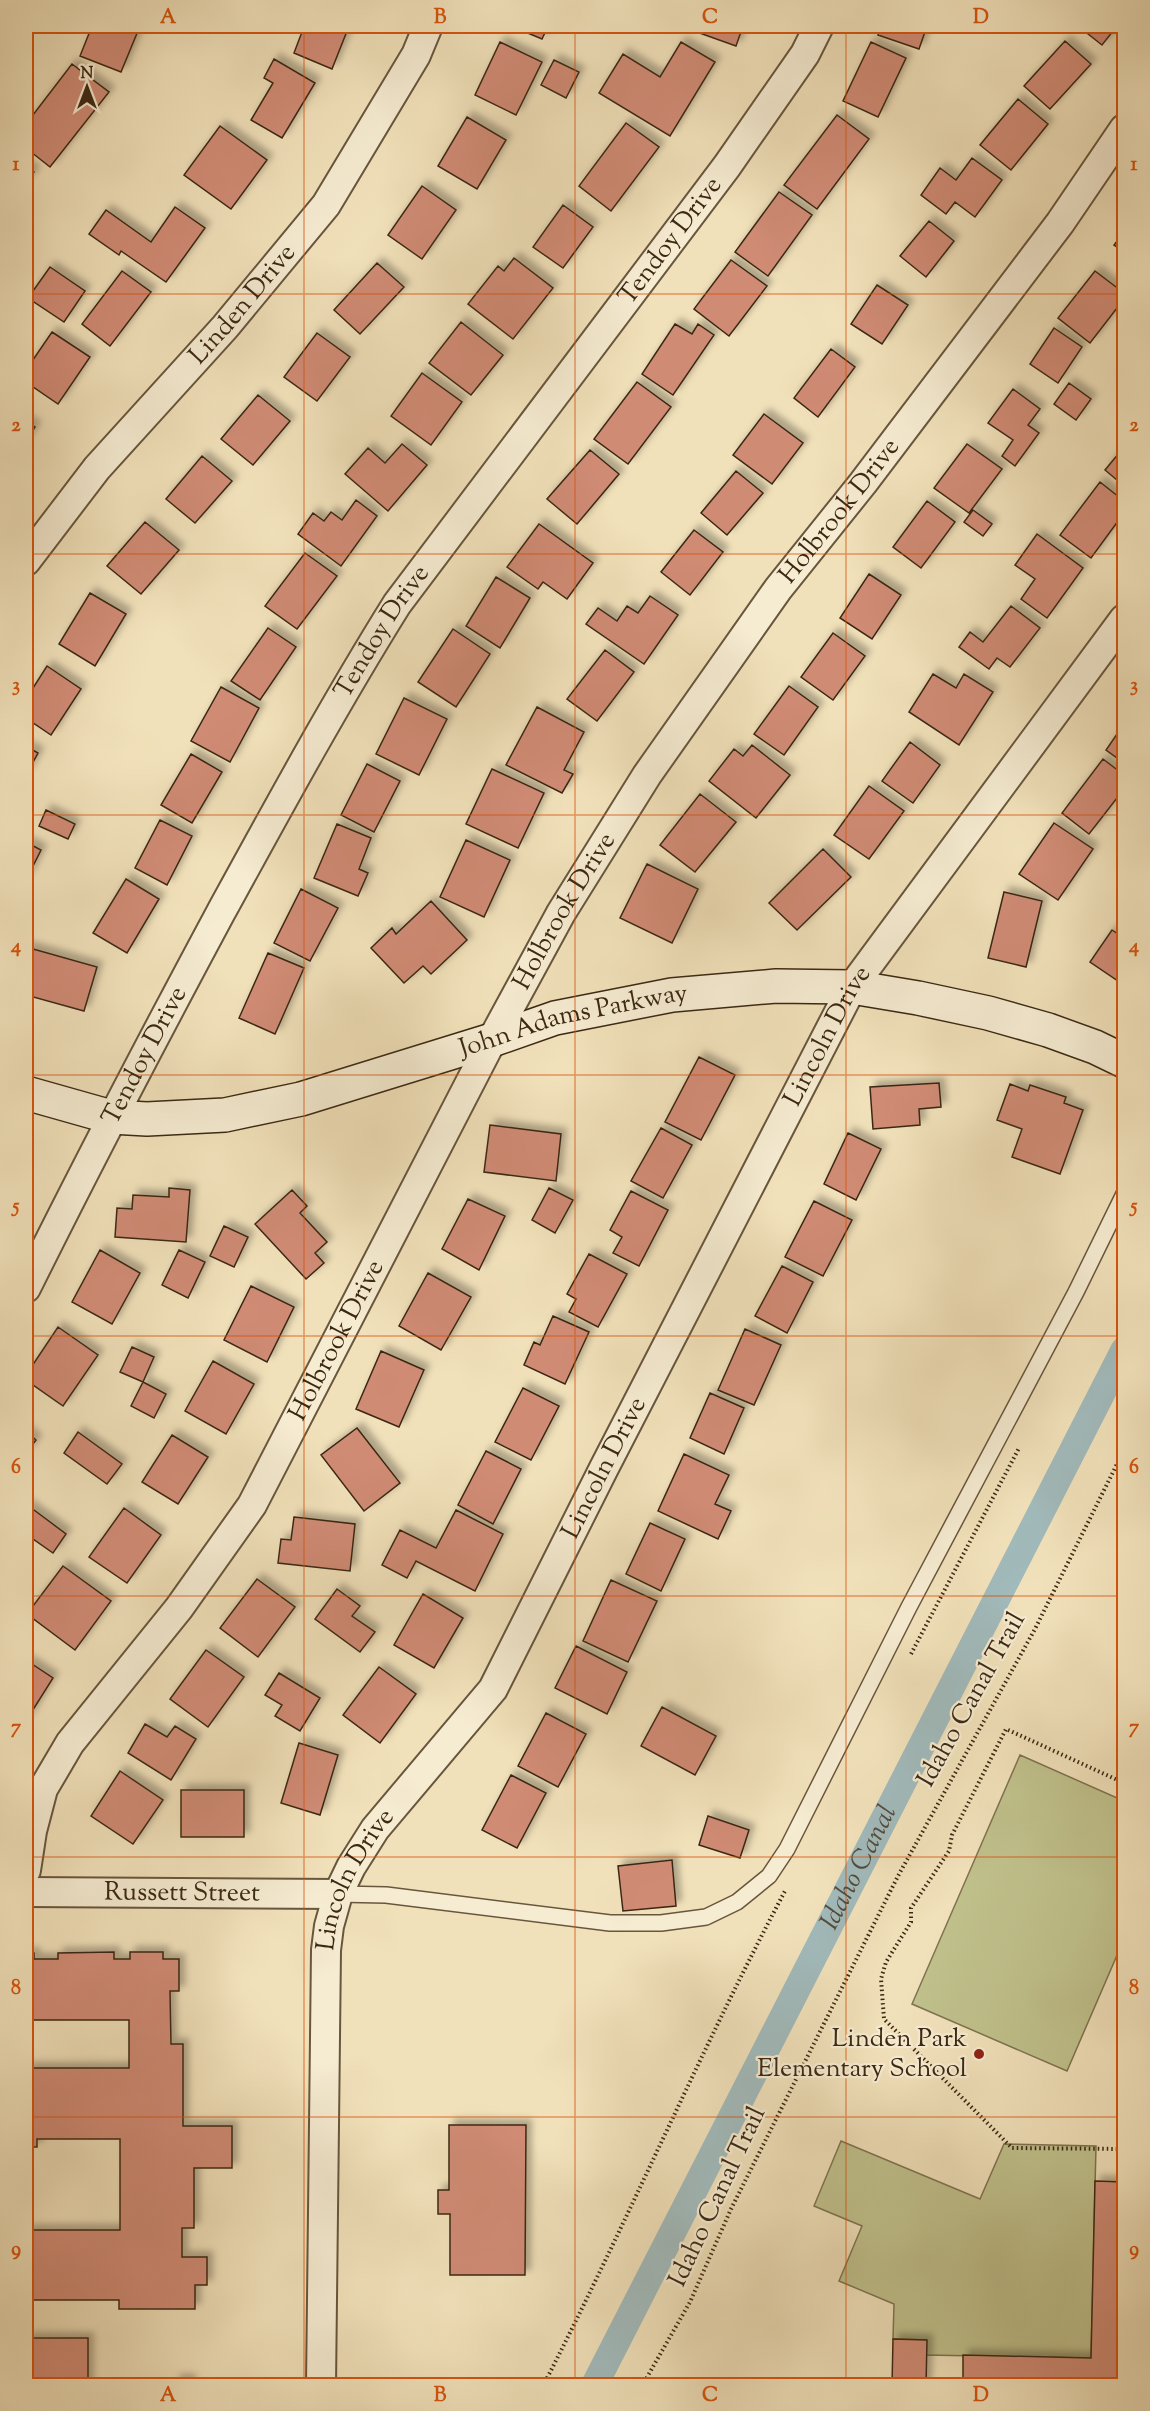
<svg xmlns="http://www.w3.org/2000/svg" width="1150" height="2411" font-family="'Sorts Mill Goudy',serif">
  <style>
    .green { fill: #c0c18c; stroke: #7e7450; stroke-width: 1.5 }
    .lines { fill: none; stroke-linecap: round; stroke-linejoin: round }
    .canal { stroke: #a1babb; stroke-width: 27 }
    .building { fill: #d08b74; stroke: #3b2813; stroke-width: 1.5; filter: url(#shadow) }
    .lane-casing { stroke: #68563d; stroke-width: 18 }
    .street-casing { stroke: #68563d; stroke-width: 32 }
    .secondary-casing { stroke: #3b2813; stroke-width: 36 }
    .path { stroke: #3b2813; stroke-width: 4; stroke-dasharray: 1.5 3; stroke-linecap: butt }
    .lane { stroke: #f6ecd2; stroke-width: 15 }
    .street { stroke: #f6ecd2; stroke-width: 28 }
    .secondary { stroke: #f6ecd2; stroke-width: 33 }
    .grid { fill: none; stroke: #d7540d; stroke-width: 1.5; stroke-opacity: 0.55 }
    .poi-dot { fill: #8f2418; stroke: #f6ecd2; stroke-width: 2 }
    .labels { text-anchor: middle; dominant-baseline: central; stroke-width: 4.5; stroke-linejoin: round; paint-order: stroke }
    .street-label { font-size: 26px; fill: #3b2813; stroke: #f6ecd2 }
    .poi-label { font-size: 26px; fill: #3b2813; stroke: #f6ecd2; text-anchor: end }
    .water-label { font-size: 27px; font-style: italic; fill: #544c3d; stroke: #f6ecd2 }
    .neatline { fill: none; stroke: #d7540d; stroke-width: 2 }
    .grid-label { font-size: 20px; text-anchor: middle; font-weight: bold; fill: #d7540d }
  </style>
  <defs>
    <filter id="shadow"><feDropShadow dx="5.5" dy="-5.5" stdDeviation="3" flood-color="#0004"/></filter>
  </defs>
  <rect width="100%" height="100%" fill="#f1e1ba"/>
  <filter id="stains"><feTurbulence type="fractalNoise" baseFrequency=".00333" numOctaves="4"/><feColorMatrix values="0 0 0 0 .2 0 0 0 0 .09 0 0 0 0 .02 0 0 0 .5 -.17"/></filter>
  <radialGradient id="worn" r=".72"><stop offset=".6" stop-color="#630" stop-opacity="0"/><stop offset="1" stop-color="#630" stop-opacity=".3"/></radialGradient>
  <path class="green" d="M1020,1755L1124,1801V1939L1067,2071L912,2004Z
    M841,2141L980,2199L1004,2144L1096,2146L1091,2358L926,2355V2340L893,2339L894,2304L839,2281L862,2226L814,2206Z"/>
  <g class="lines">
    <path class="canal" id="s1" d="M594,2386L1124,1350"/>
  </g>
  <path class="building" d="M92,26H140L121,72L80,56Z
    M286,26H349L332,69L294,53L302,32Z
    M511,26H548L542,39Z
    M680,26H743L736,46Z
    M882,26H927L919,49L878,35Z
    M1078,26H1117L1102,45Z
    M1065,41L1091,64L1050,109L1024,86Z
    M500,42L542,62L516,115L475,95Z
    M681,42L715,62L670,136L599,93L623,54L660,77Z
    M871,42L906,58L878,117L843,101Z
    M274,59L315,83L282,138L251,120L273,83L264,78Z
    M554,60L579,72L566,98L541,85Z
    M72,64L109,92L50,167L26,148V124Z
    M1018,99L1048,124L1011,170L980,145Z
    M837,115L869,139L817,209L784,185Z
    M467,117L506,140L477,189L438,166Z
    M626,123L659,147L611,211L579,186Z
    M220,126L267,160L231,209L184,175Z
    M972,158L1002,180L975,217L955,202L946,214L921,195L940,168L956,180Z
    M26,165L34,172L26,182Z
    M422,186L456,210L422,259L388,235Z
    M779,192L812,215L768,276L735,252Z
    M563,205L593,227L563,268L533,247Z
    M175,207L205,228L166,282L121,251L119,255L89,234L106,210L151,242Z
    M929,221L954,241L926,277L900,256Z
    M1124,232V252L1114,245Z
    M514,258L553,288L513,339L468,304L498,266L504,271Z
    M731,260L767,286L729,336L694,309Z
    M377,263L404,287L360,334L334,310Z
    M50,267L85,291L64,322L28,298Z
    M122,271L151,292L110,346L82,324Z
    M1095,271L1124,293V299L1090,343L1058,318Z
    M877,285L908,305L882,344L851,324Z
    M461,322L503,355L471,395L429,363Z
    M675,324L692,334L698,324L714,335L673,395L642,374Z
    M1054,328L1082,347L1058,383L1030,364Z
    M52,332L90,357L58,404L26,382V370Z
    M317,333L350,357L317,401L284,377Z
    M831,349L855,367L818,417L794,398Z
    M422,373L462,402L431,445L391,416Z
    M637,382L671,407L628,464L594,439Z
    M1069,383L1091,399L1076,420L1054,404Z
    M1013,389L1040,409L1028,425L1039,433L1015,466L1002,456L1013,440L988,423Z
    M258,395L290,421L253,465L221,439Z
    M764,414L803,443L772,484L733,455Z
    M26,421L35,427L26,442Z
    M402,444L427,465L388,511L345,474L368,448L385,463Z
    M967,444L1002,469L969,513L934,488Z
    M1124,447V486L1105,470Z
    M590,450L619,474L577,524L547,499Z
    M202,456L232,481L195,523L166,499Z
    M736,471L763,493L727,535L701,513Z
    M1100,482L1124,501V513L1091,558L1060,535Z
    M356,500L377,516L341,566L298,534L313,513L324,521L331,512L342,520Z
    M927,501L955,522L921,568L893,547Z
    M973,510L992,524L983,536L964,522Z
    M145,522L179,550L141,594L107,566Z
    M539,524L593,563L567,599L543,582L538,589L507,567Z
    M694,530L723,552L690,595L661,572Z
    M1037,534L1083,568L1047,618L1021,599L1035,579L1015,565Z
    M305,553L337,576L297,629L265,606Z
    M869,574L901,595L872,639L840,618Z
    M496,577L530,598L500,648L466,626Z
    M90,593L126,614L95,666L59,644Z
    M650,596L678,615L644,664L586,624L598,608L617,621L627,606L638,613Z
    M1011,606L1040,628L1010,667L997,658L989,669L959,647L970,632L983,642Z
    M268,628L296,647L260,700L231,681Z
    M453,629L490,654L456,707L418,682Z
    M833,633L865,656L833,700L801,677Z
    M605,650L634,672L597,721L567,699Z
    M47,666L81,689L51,735L26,718V699Z
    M933,674L956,688L964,674L993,692L959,745L909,712Z
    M789,686L818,707L784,755L754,734Z
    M221,687L259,708L230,762L191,741Z
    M404,698L447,719L419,775L376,754Z
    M537,707L584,732L564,770L573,774L562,793L506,765Z
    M1124,724V763L1106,750Z
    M910,742L940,765L913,803L882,781Z
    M752,745L790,775L756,818L709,781L734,749L743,756Z
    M26,746L38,753L26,775Z
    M191,754L222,772L192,823L161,805Z
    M1103,759L1124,775V789L1089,834L1062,813Z
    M367,764L400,781L374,832L341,815Z
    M492,769L544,793L518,848L466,824Z
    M869,786L904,811L869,859L834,835Z
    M700,794L736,822L695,872L660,845Z
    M46,810L75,824L68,839L39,826Z
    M160,820L192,836L167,885L135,868Z
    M1054,823L1093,849L1058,900L1019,874Z
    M337,824L371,838L359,869L368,873L358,896L314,878Z
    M466,840L510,860L484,917L440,897Z
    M26,842L41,850L26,880Z
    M823,849L851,877L797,930L769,903Z
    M647,864L698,889L672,943L620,918Z
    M126,879L159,899L127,953L93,933Z
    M301,889L338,908L310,961L274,943Z
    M1004,892L1042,901L1026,967L988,958Z
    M431,901L467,940L431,974L423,966L404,983L371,948L392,928L396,934Z
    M1112,930L1124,938V985L1090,962Z
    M26,947L97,967L84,1011L26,995Z
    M268,953L304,968L275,1034L239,1018Z
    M699,1057L735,1075L701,1140L665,1122Z
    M939,1083L941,1107L919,1109L920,1125L873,1129L870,1087Z
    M1010,1084L1028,1091L1030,1085L1066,1097L1064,1103L1083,1110L1060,1174L1012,1157L1022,1129L997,1120Z
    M490,1125L561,1134L556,1181L484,1172Z
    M661,1128L692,1145L663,1198L631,1181Z
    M848,1133L881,1149L856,1200L824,1184Z
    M169,1188L190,1190L186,1242L115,1237L117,1208L132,1209L133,1195L169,1197Z
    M549,1188L573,1200L555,1233L532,1220Z
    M292,1190L307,1206L300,1213L327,1242L315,1253L324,1263L306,1279L255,1224Z
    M631,1191L668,1210L639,1266L613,1253L622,1237L610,1230Z
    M468,1199L505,1216L479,1270L442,1249Z
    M814,1201L852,1220L823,1276L785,1257Z
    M224,1226L248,1237L234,1267L210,1256Z
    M100,1250L140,1273L112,1324L72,1302Z
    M179,1250L205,1262L188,1298L162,1285Z
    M589,1254L627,1274L598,1327L569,1312L576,1299L567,1294Z
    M782,1266L813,1282L787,1333L755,1316Z
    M428,1273L471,1297L441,1350L399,1326Z
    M251,1286L294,1307L267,1362L224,1340Z
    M553,1316L589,1332L565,1384L524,1365L534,1342L540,1345Z
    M58,1327L98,1355L63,1406L26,1380V1375Z
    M745,1329L781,1345L754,1405L718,1390Z
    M132,1347L154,1357L143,1382L120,1372Z
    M381,1351L424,1370L399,1427L356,1409Z
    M213,1361L254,1384L226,1434L185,1411Z
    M143,1382L166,1394L154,1418L131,1406Z
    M523,1388L559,1406L531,1460L495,1442Z
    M710,1393L744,1408L724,1454L690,1438Z
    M357,1428L400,1483L364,1511L321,1455Z
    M26,1431L36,1440L26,1453Z
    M78,1432L122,1464L107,1484L64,1453Z
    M172,1435L208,1457L178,1504L142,1482Z
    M486,1451L521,1469L493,1524L458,1505Z
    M684,1454L729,1475L715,1504L731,1511L718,1539L658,1511Z
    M26,1504L66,1534L53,1553L26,1534Z
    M124,1508L161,1535L127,1583L89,1557Z
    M456,1510L503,1534L475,1591L416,1561L407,1578L382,1565L400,1530L436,1548Z
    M294,1517L355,1524L350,1571L278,1563L281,1539L291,1540Z
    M650,1523L685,1539L661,1591L626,1574Z
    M63,1566L111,1601L75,1650L27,1614Z
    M257,1579L295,1607L258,1657L220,1628Z
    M611,1580L657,1601L628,1662L583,1641Z
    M337,1589L360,1606L352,1616L375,1632L360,1652L315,1619Z
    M423,1594L463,1618L434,1668L394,1645Z
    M576,1646L627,1672L607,1714L555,1688Z
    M206,1650L244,1677L208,1727L170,1699Z
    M26,1660L53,1678L26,1721Z
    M379,1667L416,1694L380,1743L343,1715Z
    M279,1673L320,1698L300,1731L275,1716L282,1705L265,1695Z
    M662,1707L716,1736L695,1775L641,1746Z
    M546,1713L586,1734L558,1787L518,1766Z
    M145,1724L167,1737L175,1726L196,1739L171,1780L128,1753Z
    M299,1743L338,1755L320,1815L281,1803Z
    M120,1771L163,1800L133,1844L91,1816Z
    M511,1775L546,1793L517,1848L482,1830Z
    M181,1790H244V1837H181Z
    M708,1816L749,1830L740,1858L699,1845Z
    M672,1860L676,1906L623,1911L618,1866Z
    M114,1952V1959H130V1952H163V1959H179V1991H170L171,2044H183V2126H232V2168H194V2228H182V2257H207V2285H195V2309H119V2300H26V2230H120V2139H37V2147H26V2068H129V2020H26V1953H34V1959H58V1953Z
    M449,2125H526L525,2275H450V2214H438V2190H449Z
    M1095,2181L1124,2182V2386H963V2355L1091,2358Z
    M26,2338H88V2386H26Z
    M893,2339L927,2340L926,2386H892Z
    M175,2380H190V2386H175Z"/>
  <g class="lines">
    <defs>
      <path id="lane" d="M338,1894L386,1895L610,1923H661L706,1917L737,1902L769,1876L787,1849L909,1607L1076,1292L1124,1194"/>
      <g id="street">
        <path id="s2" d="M26,561L97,468L225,327L326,205L416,55L428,26"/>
        <path id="s3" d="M26,1288C89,1161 154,1037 221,912C278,808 334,705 397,604L727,166L805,54L819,26"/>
        <path id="s4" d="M26,1870L32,1831L43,1789L70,1743L179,1608L252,1505L492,1040L561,913L647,775L778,589L863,483L1060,223L1124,129"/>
        <path id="s5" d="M26,1892L338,1894"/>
        <path id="s6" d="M321,2386L326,1950L329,1926L338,1894L351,1867L375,1829L493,1689L604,1468L852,987L1124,619"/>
      </g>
      <g id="secondary">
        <path id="s7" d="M26,1093L111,1117L147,1119L225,1115L301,1099L492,1040L555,1018L672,995L776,986L852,987L918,998L988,1013L1048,1030L1095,1047L1124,1061"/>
      </g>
    </defs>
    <use href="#lane" class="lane-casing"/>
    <use href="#street" class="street-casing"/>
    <use href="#secondary" class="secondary-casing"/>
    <path class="path" d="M911,1654L1019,1448
      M1124,1783L1006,1729L952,1835L949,1851L911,1908V1922L886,1962L881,1979L884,2019L1012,2148L1124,2149
      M543,2386C627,2223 699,2053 785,1891
      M642,2386L690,2302L731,2209L898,1876L1035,1629L1124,1450"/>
    <use href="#lane" class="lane"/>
    <use href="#street" class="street"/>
    <use href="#secondary" class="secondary"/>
  </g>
  <path class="grid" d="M304,26V2386M575,26V2386M846,26V2386M26,294H1124M26,554H1124M26,815H1124M26,1075H1124M26,1336H1124M26,1596H1124M26,1857H1124M26,2117H1124"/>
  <circle class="poi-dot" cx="979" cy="2054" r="6"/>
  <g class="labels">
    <g class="street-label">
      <text stroke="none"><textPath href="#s3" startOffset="1233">Tendoy Drive</textPath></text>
      <text stroke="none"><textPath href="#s2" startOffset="336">Linden Drive</textPath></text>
      <text stroke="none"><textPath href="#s4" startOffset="1593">Holbrook Drive</textPath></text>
      <text stroke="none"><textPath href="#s3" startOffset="747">Tendoy Drive</textPath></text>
      <text stroke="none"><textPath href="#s4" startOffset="1107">Holbrook Drive</textPath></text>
      <text stroke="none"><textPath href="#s7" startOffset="564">John Adams Parkway</textPath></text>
      <text stroke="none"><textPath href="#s6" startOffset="1485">Lincoln Drive</textPath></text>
      <text stroke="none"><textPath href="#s3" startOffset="261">Tendoy Drive</textPath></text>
      <text stroke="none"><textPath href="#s4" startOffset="621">Holbrook Drive</textPath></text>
      <text stroke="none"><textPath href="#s6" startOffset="999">Lincoln Drive</textPath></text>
      <text transform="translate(972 1700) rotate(-61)">Idaho Canal Trail</text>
      <text stroke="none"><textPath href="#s6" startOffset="513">Lincoln Drive</textPath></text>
      <text stroke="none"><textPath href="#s5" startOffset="156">Russett Street</textPath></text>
      <text transform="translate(718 2197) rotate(-65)">Idaho Canal Trail</text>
    </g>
    <g class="poi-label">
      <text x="967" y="2039">Linden Park<tspan x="967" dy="30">Elementary School</tspan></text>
    </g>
    <g class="water-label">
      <text stroke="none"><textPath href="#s1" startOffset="582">Idaho Canal</textPath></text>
    </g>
  </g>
  <rect width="1150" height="2411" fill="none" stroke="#f1e1ba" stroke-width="66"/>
  <g transform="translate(87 87)" stroke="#f6ecd2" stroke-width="4.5" paint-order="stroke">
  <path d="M0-4.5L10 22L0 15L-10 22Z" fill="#3b2813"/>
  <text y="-9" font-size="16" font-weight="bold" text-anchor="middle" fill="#3b2813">N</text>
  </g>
  <rect x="33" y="33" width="1084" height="2345" class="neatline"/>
  <g class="grid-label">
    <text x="168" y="23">A</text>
    <text x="440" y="23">B</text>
    <text x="710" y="23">C</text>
    <text x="981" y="23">D</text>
    <text x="16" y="170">1</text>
    <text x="1134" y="170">1</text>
    <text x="16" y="431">2</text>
    <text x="1134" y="431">2</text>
    <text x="16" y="691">3</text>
    <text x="1134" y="691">3</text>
    <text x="16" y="952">4</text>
    <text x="1134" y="952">4</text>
    <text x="16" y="1212">5</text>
    <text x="1134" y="1212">5</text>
    <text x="16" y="1473">6</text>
    <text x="1134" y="1473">6</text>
    <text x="16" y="1733">7</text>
    <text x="1134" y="1733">7</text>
    <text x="16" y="1994">8</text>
    <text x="1134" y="1994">8</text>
    <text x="16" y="2255">9</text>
    <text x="1134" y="2255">9</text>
    <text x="168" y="2401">A</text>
    <text x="440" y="2401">B</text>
    <text x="710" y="2401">C</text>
    <text x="981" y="2401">D</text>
  </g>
  <rect width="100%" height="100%" filter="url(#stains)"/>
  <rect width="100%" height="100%" fill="url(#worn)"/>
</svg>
